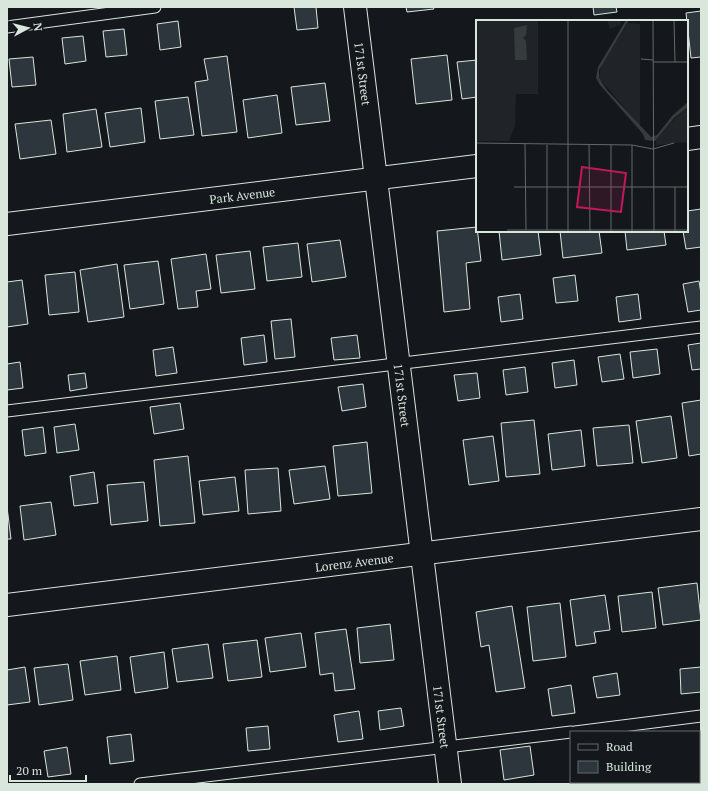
<svg xmlns="http://www.w3.org/2000/svg" width="708" height="791" font-family="'PT Serif',serif">
  <style>
    .building { fill: #2c363c; stroke: #d8e6dc }
    .lines { fill: none; stroke-linecap: round; stroke-linejoin: round }
    .lane-casing { stroke: #d8e6dc; stroke-width: 13 }
    .street-casing { stroke: #d8e6dc; stroke-width: 24 }
    .lane { stroke: #14181c; stroke-width: 11 }
    .street { stroke: #14181c; stroke-width: 22 }
    .labels { text-anchor: middle; dominant-baseline: central; stroke-width: 3; stroke-linejoin: round; paint-order: stroke }
    .street-label { font-size: 12px; fill: #d8e6dc; stroke: #14181c }
    .inset-road { fill: none; stroke: #626a69; stroke-width: 1 }
    .view { fill: #c2185b; fill-opacity: 0.15; stroke: #c2185b; stroke-width: 2 }
    .inset-edge { fill: none; stroke: #d8e6dc; stroke-width: 2 }
  </style>
  <rect width="100%" height="100%" fill="#14181c"/>
  <path class="building" d="M294,7H316L318,28L297,30Z
    M406,7H433L434,9L407,12Z
    M593,7H616L617,12L594,15Z
    M701,11V57L691,58L686,13Z
    M178,21L181,47L160,50L157,24Z
    M124,29L127,55L106,57L103,31Z
    M83,36L86,61L65,64L62,38Z
    M447,55L452,100L416,104L411,59Z
    M227,56L237,132L202,136L195,82L208,80L204,59Z
    M33,57L36,85L12,87L9,59Z
    M477,60V97L462,99L457,62Z
    M325,83L330,121L296,125L291,87Z
    M277,95L282,133L248,138L243,100Z
    M188,97L194,135L160,139L155,101Z
    M141,108L145,142L110,147L105,113Z
    M96,109L102,147L67,152L63,114Z
    M51,120L56,154L20,159L15,124Z
    M701,209V247L686,249L683,231H687V211Z
    M477,227L481,261L466,263L470,309L444,312L437,231Z
    M499,231H538L541,255L502,260Z
    M560,231H599L602,253L563,258Z
    M625,231H664L666,245L627,250Z
    M340,240L346,277L312,282L307,244Z
    M298,243L302,277L267,281L263,247Z
    M250,251L255,289L221,293L216,255Z
    M206,254L211,289L196,291L198,307L178,309L171,259Z
    M158,261L164,304L130,309L124,265Z
    M117,264L124,317L88,322L80,270Z
    M75,272L79,312L49,315L45,275Z
    M575,275L578,301L556,303L553,278Z
    M22,280L28,324L7,327V282Z
    M699,281L701,294V310L688,312L683,284Z
    M520,294L523,319L501,322L498,297Z
    M638,294L641,319L619,322L616,297Z
    M291,319L295,357L275,359L271,321Z
    M264,335L267,362L244,365L241,338Z
    M357,335L360,358L334,360L331,338Z
    M701,343V369L692,370L688,345Z
    M173,347L177,373L156,376L153,350Z
    M657,349L660,374L633,378L630,352Z
    M620,354L624,379L602,382L598,357Z
    M574,360L577,385L555,388L552,363Z
    M20,362L23,388L7,390V364Z
    M525,367L528,392L506,395L503,370Z
    M85,373L87,388L70,391L68,375Z
    M477,373L480,398L458,401L454,375Z
    M363,384L366,407L342,411L338,387Z
    M701,400V454L689,456L682,403Z
    M180,403L184,429L154,434L150,407Z
    M671,416L677,458L642,463L636,421Z
    M534,420L540,474L506,477L501,423Z
    M75,424L79,450L57,453L54,427Z
    M629,425L633,463L597,466L593,428Z
    M43,427L46,453L25,456L22,430Z
    M581,430L585,466L552,470L548,434Z
    M493,436L499,481L469,485L463,440Z
    M367,442L372,493L338,496L333,446Z
    M188,456L195,523L160,526L154,460Z
    M325,466L330,499L294,504L289,470Z
    M278,468L281,511L248,514L245,470Z
    M94,472L98,503L74,506L70,476Z
    M235,477L239,511L203,515L199,481Z
    M144,482L148,521L111,525L107,485Z
    M51,502L56,535L24,540L20,506Z
    M7,507L11,539H7Z
    M697,583L701,620L663,625L658,588Z
    M652,592L656,628L622,632L618,596Z
    M605,595L610,630L594,632L596,643L576,646L570,600Z
    M560,603L566,657L533,661L527,607Z
    M512,606L525,688L496,692L489,645L481,647L476,612Z
    M390,624L394,660L360,663L357,628Z
    M346,629L355,689L335,691L333,673L320,675L315,633Z
    M301,633L306,667L270,672L265,638Z
    M257,640L262,677L228,681L223,644Z
    M208,644L213,678L177,682L172,649Z
    M164,652L168,688L135,693L130,657Z
    M117,656L121,690L85,695L80,661Z
    M68,664L73,700L39,705L34,668Z
    M25,667L30,702L7,705V670Z
    M701,667V692L681,694L680,669Z
    M617,673L620,695L597,698L593,677Z
    M571,685L575,713L552,716L548,689Z
    M401,708L404,726L380,730L378,711Z
    M359,711L363,739L338,742L334,715Z
    M268,726L270,749L248,751L246,728Z
    M131,734L134,761L110,764L107,737Z
    M699,743L701,751V766H699Z
    M530,746L534,775L504,780L500,750Z
    M67,747L71,774L48,777L44,751Z"/>
  <g class="lines">
    <defs>
      <path id="lane" d="M7,27L155,7
        M7,411L701,327
        M575,732L701,716
        M140,784L571,732"/>
      <g id="street">
        <path id="s1" d="M355,7L450,784"/>
        <path d="M687,139L701,137"/>
        <path id="s2" d="M7,224L477,166"/>
        <path id="s3" d="M7,605L701,519"/>
      </g>
    </defs>
    <use href="#lane" class="lane-casing"/>
    <use href="#street" class="street-casing"/>
    <use href="#lane" class="lane"/>
    <use href="#street" class="street"/>
  </g>
  <g class="labels">
    <g class="street-label">
      <text stroke="none"><textPath href="#s1" startOffset="67">171st Street</textPath></text>
      <text stroke="none"><textPath href="#s2" startOffset="237">Park Avenue</textPath></text>
      <text stroke="none"><textPath href="#s1" startOffset="391">171st Street</textPath></text>
      <text stroke="none"><textPath href="#s3" startOffset="350">Lorenz Avenue</textPath></text>
      <text stroke="none"><textPath href="#s1" startOffset="715">171st Street</textPath></text>
    </g>
  </g>
  <g transform="translate(476 20)">
    <rect width="212" height="212" fill="#14181c"/>
    <path d="M1,0H62V74H40L39,106L33,121H0ZM131,0H146L144,5L134,9ZM152,3L164,4V106L123,58L125,46ZM212,87V122L180,125V120L193,104Z" fill="#202428"/>
    <path d="M150,0H153L123,50V58L131,70L175,117L181,115L196,96L212,82V87L198,98L179,121L169,120L167,114L124,65L120,58L122,47ZM51,5L50,15L47,18L50,21L51,40H39L38,8Z" fill="#363b3e"/>
    <path class="inset-road" d="M177,0L178,212M198,0L199,42M165,39L177,40M177,42H212M0,123L156,125L177,129L198,123M49,124L50,210M71,125V210M113,125L114,212M135,125V212M156,125V212M38,167H212M31,210H212M92,212V0M199,212V167"/>
    <path class="view" d="M106,147L150,153L145,192L101,187Z"/>
    <rect width="212" height="212" class="inset-edge"/>
  </g>
  <rect width="708" height="791" fill="none" stroke="#d8e6dc" stroke-width="16"/>
  <rect x="570" y="731" width="130" height="52" fill="#14181c" stroke="#626a69"/>
  <rect x="578" y="744" width="20" height="6" fill="#14181c" stroke="#626a69"/>
  <text x="606" y="751" font-size="12" fill="#d8e6dc">Road</text>
  <rect x="578" y="761" width="20" height="12" fill="#2c363c" stroke="#626a69"/>
  <text x="606" y="771" font-size="12" fill="#d8e6dc">Building</text>
  <g transform="translate(28 28) rotate(83)" stroke="#14181c" stroke-width="3" paint-order="stroke">
  <path d="M0-3L7 15L0 10L-7 15Z" fill="#d8e6dc"/>
  <text y="-6" font-size="11" font-weight="bold" text-anchor="middle" fill="#d8e6dc">N</text>
  </g>
  <path d="M10 775v6h76v-6" fill="none" stroke="#d8e6dc" stroke-width="2"/>
  <text x="16" y="775" font-size="12" fill="#d8e6dc" stroke="#14181c" stroke-width="3" paint-order="stroke">20 m</text>
</svg>
